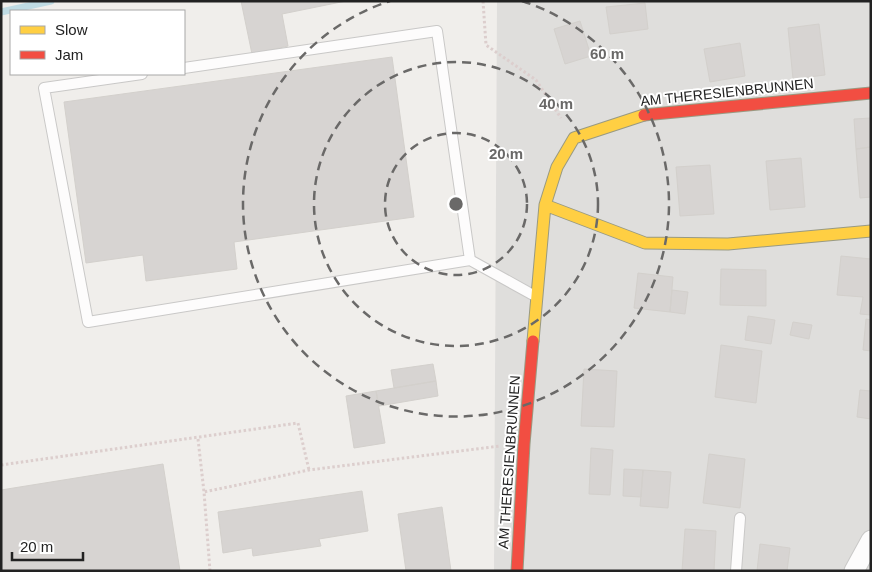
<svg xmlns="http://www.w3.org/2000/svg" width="872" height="572" font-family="Arial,sans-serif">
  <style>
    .residential { fill: #dfdedc }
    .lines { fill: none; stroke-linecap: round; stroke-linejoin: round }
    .stream { stroke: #bfdbe3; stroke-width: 7 }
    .building { fill: #d7d4d2; stroke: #d3d0cc }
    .lane-casing { stroke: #c9c8c7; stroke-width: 12 }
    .street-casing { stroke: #c9c8c7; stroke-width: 21 }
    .slow-casing { stroke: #999a82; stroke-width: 13 }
    .jam-casing { stroke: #999a82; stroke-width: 13 }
    .path { stroke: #dccecd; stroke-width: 3; stroke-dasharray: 2.5 2.5; stroke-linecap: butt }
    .lane { stroke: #fdfcfc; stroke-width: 10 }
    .street { stroke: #fdfcfc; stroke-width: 19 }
    .slow { stroke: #ffcf43; stroke-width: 11 }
    .jam { stroke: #f24e42; stroke-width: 11 }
    .ring { fill: none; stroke: #6a6968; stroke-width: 2.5; stroke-dasharray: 9 6 }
    .labels { text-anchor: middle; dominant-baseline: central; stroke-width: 4; stroke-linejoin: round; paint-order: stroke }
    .street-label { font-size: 14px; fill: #222; stroke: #fff }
    .centre { fill: #6a6968; stroke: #fff; stroke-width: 2.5 }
    .ring-label { font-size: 15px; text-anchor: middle; font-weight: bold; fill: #6a6968; stroke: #fff; stroke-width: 4; stroke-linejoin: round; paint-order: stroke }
  </style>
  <rect width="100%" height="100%" fill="#f0eeeb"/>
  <path class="residential" d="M497,1H871V571H494Z"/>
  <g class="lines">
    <path class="stream" d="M1,12L51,1"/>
  </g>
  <path class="building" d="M241,1H346L282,14L288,46L252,54Z
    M645,3L648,29L610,34L606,7Z
    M580,21L591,56L565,64L554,29Z
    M819,24L825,75L793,79L788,28Z
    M740,43L745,76L710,82L704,49Z
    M392,57L414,217L234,242L237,269L146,281L143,255L86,263L64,102Z
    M871,118V147L856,149L854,119Z
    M871,147V197L860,198L856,149Z
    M801,158L805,207L770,210L766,161Z
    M710,165L714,214L680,216L676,167Z
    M841,256L871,259V315L860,314L863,297L837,295Z
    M721,269L766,270V306L720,305Z
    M638,273L673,277L670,312L634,308Z
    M672,290L688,292L685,314L670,312Z
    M748,316L775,320L771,344L745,340Z
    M866,319L871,320V351L863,350Z
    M793,322L812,325L809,339L790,335Z
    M721,345L762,351L756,403L715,397Z
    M433,364L436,381L394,388L391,370Z
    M584,369L617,371L614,427L581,426Z
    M436,381L438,396L379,406L376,391Z
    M860,390L871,391V419L857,417Z
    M376,391L385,443L354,448L346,396Z
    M591,448L613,450L610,495L589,494Z
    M709,454L745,459L740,508L703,503Z
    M163,464L180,571H1V490Z
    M624,469L643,470L641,497L623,496Z
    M643,470L671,472L668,508L640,506Z
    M362,491L368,531L319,539L321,546L253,556L252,548L223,553L218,512Z
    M442,507L451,571H406L398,514Z
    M685,529L716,531L714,571H682Z
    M760,544L790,548L787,571H757Z"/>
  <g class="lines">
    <defs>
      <path id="lane" d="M184,68L437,31L470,260
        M142,74L44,88L88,322L470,260L535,296
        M736,571L740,518"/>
      <path id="street" d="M854,571L871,540"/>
      <path id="slow" d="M545,205L645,243L728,244L871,231
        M533,341L545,205L557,167L574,138L644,115"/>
      <path id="jam" d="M644,115L871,93
        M517,571L524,444L533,341"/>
    </defs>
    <use href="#lane" class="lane-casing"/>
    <use href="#street" class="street-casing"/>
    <use href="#slow" class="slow-casing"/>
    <use href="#jam" class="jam-casing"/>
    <path class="path" d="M483,1L486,45L536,80L561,118
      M198,439L204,492
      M1,465L298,423L309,470
      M210,571L204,492L309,470L500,446"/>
    <use href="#lane" class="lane"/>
    <use href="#street" class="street"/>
    <use href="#slow" class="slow"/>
    <use href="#jam" class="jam"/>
  </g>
  <g class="ring">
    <circle cx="456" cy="204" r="71"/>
    <circle cx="456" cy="204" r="142"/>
    <path d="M522 1A213 213 0 1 1 390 1"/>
  </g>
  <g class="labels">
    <g class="street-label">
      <text transform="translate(727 92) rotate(-6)">AM THERESIENBRUNNEN</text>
      <text transform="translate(509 462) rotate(-86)">AM THERESIENBRUNNEN</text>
    </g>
  </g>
  <circle cx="456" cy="204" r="8" class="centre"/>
  <g class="ring-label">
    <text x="607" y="59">60 m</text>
    <text x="556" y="109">40 m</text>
    <text x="506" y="159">20 m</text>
  </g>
  <rect width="872" height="572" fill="none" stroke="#222222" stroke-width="5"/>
  <rect x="10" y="10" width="175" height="65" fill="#ffffff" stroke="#a7a7a7"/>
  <rect x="20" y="26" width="25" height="8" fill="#ffcf43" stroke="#a7a7a7"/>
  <text x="55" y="35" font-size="15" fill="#222222">Slow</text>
  <rect x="20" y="51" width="25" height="8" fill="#f24e42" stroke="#a7a7a7"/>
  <text x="55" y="60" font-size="15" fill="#222222">Jam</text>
  <path d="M12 552v8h71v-8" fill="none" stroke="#222222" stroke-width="2.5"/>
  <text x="20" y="552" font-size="15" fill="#222222" stroke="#ffffff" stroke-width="4" paint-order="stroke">20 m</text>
</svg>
